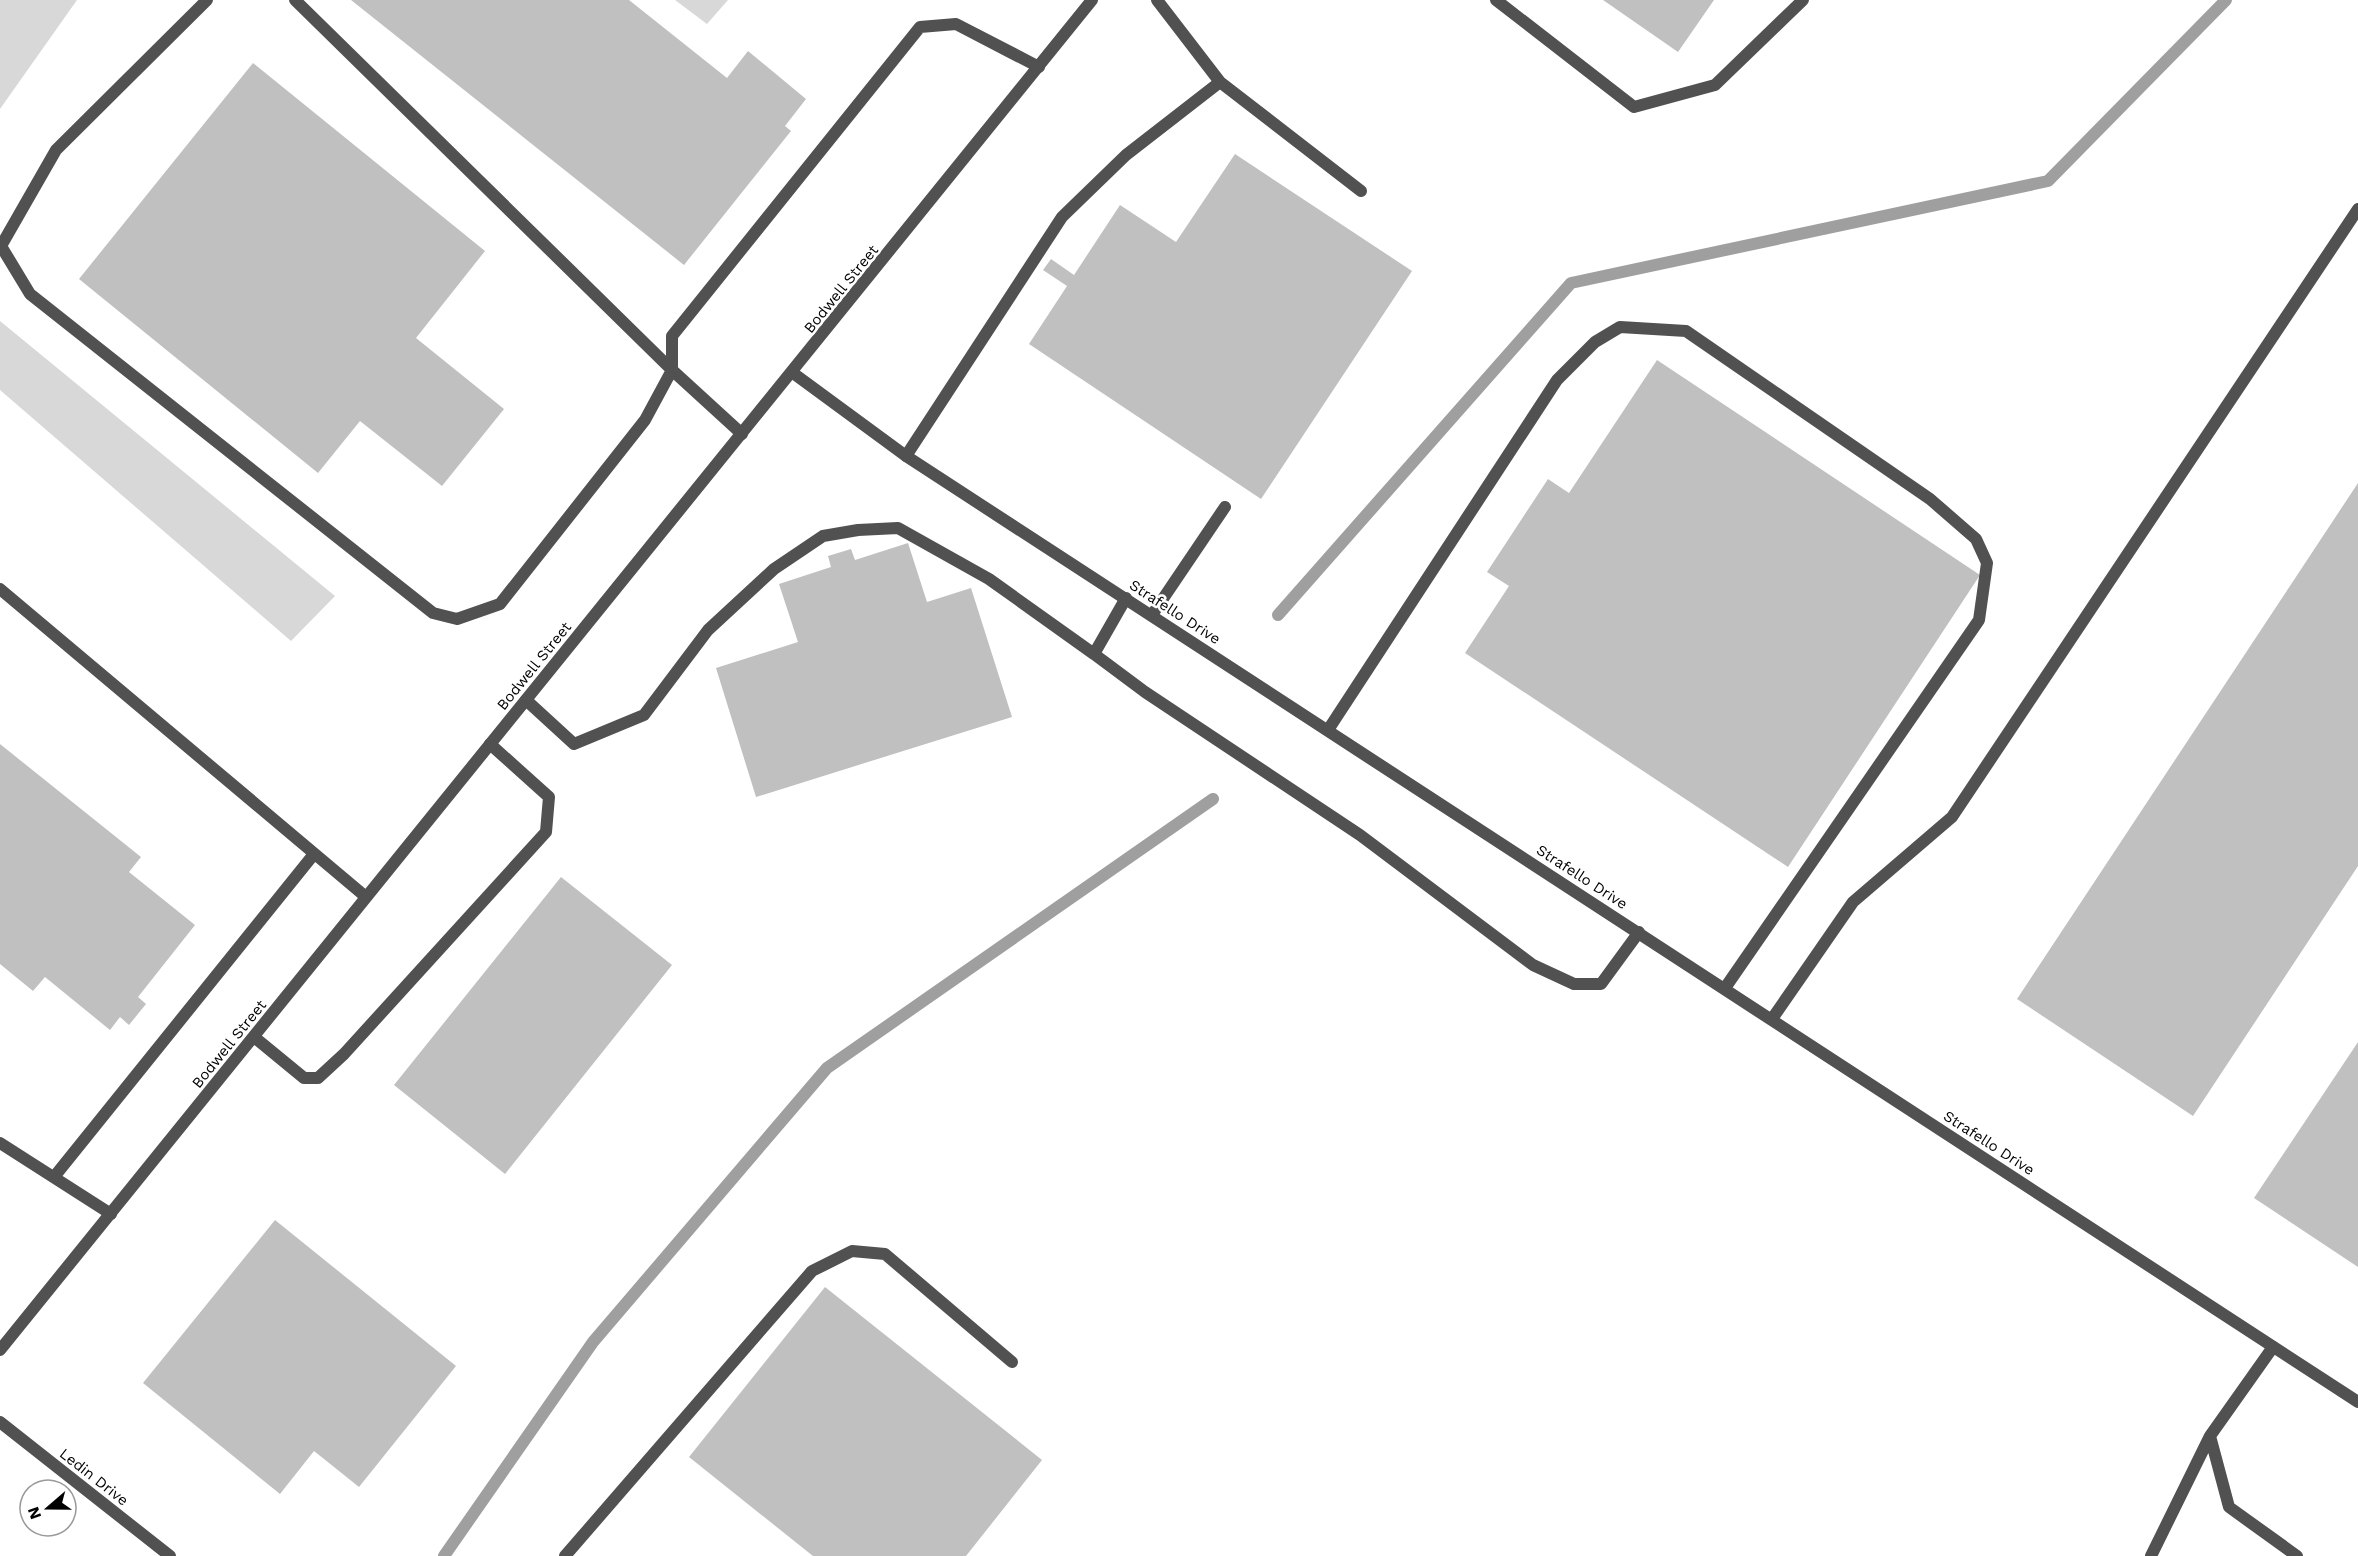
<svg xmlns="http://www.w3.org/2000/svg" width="2358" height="1556" font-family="'Work Sans',sans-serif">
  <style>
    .green { fill: #d8d8d8 }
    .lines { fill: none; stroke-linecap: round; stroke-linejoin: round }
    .stream { stroke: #9f9f9f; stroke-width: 12 }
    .building { fill: #c0c0c0 }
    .service { stroke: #515151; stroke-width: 12 }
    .minor { stroke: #515151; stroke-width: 12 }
    .tertiary { stroke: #515151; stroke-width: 12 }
    .labels { text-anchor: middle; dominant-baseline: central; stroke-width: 5; stroke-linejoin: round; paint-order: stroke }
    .street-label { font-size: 15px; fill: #000; stroke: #fff }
  </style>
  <rect width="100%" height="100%" fill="#fff"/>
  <path class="green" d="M0,0H77L0,109Z
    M675,0H728L707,24Z
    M0,321L335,596L291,641L0,390Z"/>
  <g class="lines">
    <path class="stream" d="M1278,615L1571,283L2048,181L2226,0
      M444,1556L593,1342L827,1068L1213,799"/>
  </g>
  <path class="building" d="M351,0H629L727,78L748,51L806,99L785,126L791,131L684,265Z
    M1603,0H1714L1678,52Z
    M253,63L485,251L416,338L504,409L442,486L360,421L318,473L79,279Z
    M1235,154L1412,271L1261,499L1029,344L1067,286L1043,270L1051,259L1074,275L1120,205L1176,242Z
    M1657,360L1980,575L1788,867L1465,653L1509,586L1487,572L1548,479L1569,493Z
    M2358,483V866L2193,1116L2017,999Z
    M908,543L927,602L971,588L1012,717L756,797L716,668L798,642L779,584L831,567L828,556L851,549L855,560Z
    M0,744L141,857L129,872L195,925L138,997L146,1004L129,1025L120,1017L110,1030L45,977L33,991L0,964Z
    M561,877L672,965L505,1174L394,1085Z
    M2358,1042V1267L2254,1198Z
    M275,1220L456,1366L359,1487L314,1451L280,1494L143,1383Z
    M825,1287L1042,1460L966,1556H813L689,1457Z"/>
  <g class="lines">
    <path class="service" d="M207,0L56,150L1,246L30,294L433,613L457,619L500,604L645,420L672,370L295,0
      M1496,0L1634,107L1715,85L1803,0
      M1220,82L1361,191
      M742,434L672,370V336L920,27L956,24L1039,67
      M906,456L1062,217L1126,155L1220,82L1157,0
      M0,589L366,897
      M1152,615L1225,507
      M1094,654L1145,692L1360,835L1533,965L1574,984H1601L1639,932
      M526,700L574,744L644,715L708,630L774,569L823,536L858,530L898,528L989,579L1094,654L1126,598
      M1328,730L1557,380L1595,342L1620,327L1686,331L1930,499L1976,539L1987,563L1979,620L1725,988
      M1772,1019L1853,902L1952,817L2358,209
      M254,1037L304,1078H318L344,1054L546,832L549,797L490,744
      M0,1143L111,1214
      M54,1177L314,854
      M2273,1347L2210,1436L2229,1507L2297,1556
      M565,1556L812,1271L852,1251L885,1254L1012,1362
      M2151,1556L2210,1436"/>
    <path class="minor" d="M793,373L906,456L2358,1402
      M0,1422L170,1556"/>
    <path class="tertiary" d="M0,1350L1092,0"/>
  </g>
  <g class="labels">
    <g class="street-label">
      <text transform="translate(841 289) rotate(-51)">Bodwell Street</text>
      <text transform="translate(1175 612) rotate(33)">Strafello Drive</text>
      <text transform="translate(534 666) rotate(-51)">Bodwell Street</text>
      <text transform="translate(1582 877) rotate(33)">Strafello Drive</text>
      <text transform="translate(229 1044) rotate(-51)">Bodwell Street</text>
      <text transform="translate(1989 1143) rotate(33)">Strafello Drive</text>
      <text transform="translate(94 1477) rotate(38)">Ledin Drive</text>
    </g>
  </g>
  <g transform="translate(48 1508) rotate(250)"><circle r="28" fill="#ffffff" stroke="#999999" stroke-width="1.5"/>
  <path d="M0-4.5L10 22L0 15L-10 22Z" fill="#000000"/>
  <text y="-9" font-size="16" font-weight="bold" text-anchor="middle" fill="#000000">N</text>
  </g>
</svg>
